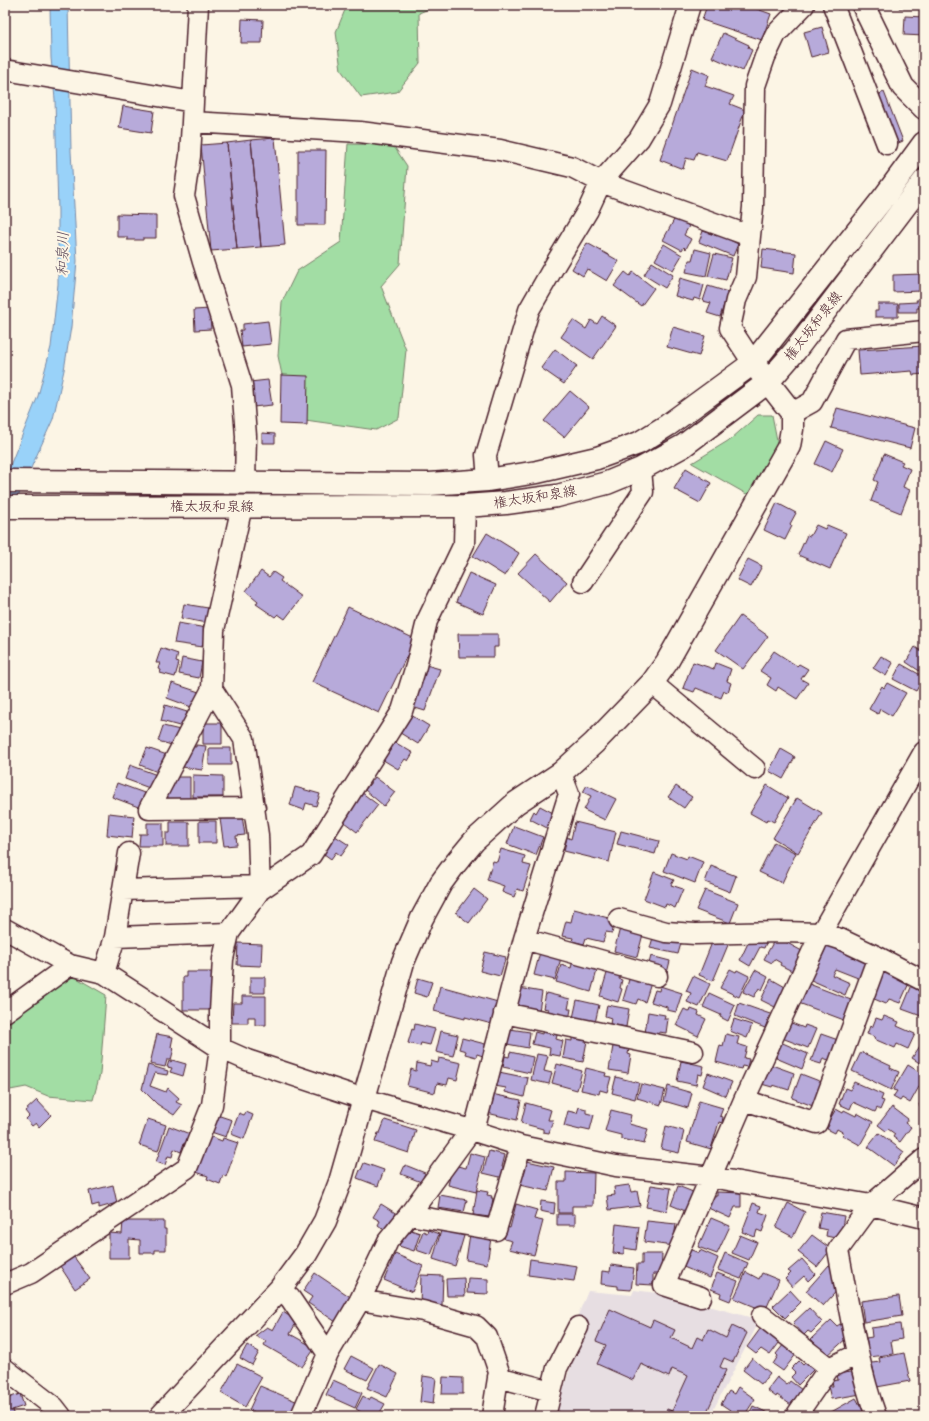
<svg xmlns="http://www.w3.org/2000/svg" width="929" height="1421" font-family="Pangolin,'Klee One',sans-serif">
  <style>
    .built { fill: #e7dee2 }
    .green { fill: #a2dda4; stroke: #767e68 }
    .water { fill: #99d2f9; stroke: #798aa7 }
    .building { fill: #b7aada; stroke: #4a1f2b }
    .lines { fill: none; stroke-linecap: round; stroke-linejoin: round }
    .street-casing { stroke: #4a1f2b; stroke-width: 23 }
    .secondary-casing { stroke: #4a1f2b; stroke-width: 25 }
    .street { stroke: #fcf5e5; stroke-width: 20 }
    .secondary { stroke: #fcf5e5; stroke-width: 22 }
    .labels { text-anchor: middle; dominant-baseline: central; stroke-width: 4; stroke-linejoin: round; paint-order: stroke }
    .street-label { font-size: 14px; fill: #4a1f2b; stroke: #fcf5e5 }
    .water-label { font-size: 15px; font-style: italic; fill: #5e4c5e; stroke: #fcf5e5 }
  </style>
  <rect width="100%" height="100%" fill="#fcf5e5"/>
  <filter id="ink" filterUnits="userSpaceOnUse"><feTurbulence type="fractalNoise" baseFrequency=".025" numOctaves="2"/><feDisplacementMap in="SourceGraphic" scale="8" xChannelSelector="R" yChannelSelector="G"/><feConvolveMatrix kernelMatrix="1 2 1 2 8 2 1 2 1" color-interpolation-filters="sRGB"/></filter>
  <g filter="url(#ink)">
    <path class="built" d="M634,1290L665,1294L760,1320L710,1416H555L584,1325L575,1322L588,1291L632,1295Z"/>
    <path class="green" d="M347,5H438L419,13L420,63L397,92L361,97L341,70L336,32Z
      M348,144L393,145L407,166L400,264L381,286L406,350L399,418L376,430L291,418L278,356L282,302L297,271L341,242Z
      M758,415H772L777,440L776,450L750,496L692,463L731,439Z
      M68,973L106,995L100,1074L93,1100L48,1096L26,1087L5,1091V1021Z"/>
    <path class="water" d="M50,5H68L71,151L77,261L71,327L64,370L53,419L5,526V478L38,396L51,347L58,284V211L55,99L51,58Z"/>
    <path class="building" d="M707,5H746L771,14L762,40L702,20Z
      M899,5H913V8H899Z
      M905,16L924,17V36L904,35Z
      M242,19L263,20L262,43H241Z
      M822,27L829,52L811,57L804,32Z
      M723,33L749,45L748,48L752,50L743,71L712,57Z
      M918,52H924V71H922V59H918Z
      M692,68L709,75L705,86L734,96L730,104L745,110L727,161L697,152L694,160L686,158L683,169L660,160Z
      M884,92L903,141L894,145L875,96Z
      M123,106L154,111L151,133L119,128Z
      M275,138L285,245L261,247L251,140Z
      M251,140L261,247L237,249L227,143Z
      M227,143L237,249L211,251L201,145Z
      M298,150H326L325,225H298Z
      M117,214L156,215V238H143V240H127V237H117Z
      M675,218L689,226L684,235L691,239L686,249L684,247L682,250L663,240Z
      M703,231L717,236L718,233L731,238L730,240L738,244L733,256L699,242Z
      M587,243L619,261L607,281L587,269L583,276L572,269Z
      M664,244L682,255L673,270L655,260Z
      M695,249L711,253L706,276L686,272L689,260H692Z
      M763,249L796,253L794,273L761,268Z
      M714,254L732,258L726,280L708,276Z
      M652,262L673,275L665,288L644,275Z
      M625,272L630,276L633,272L654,288L641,306L614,286Z
      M922,274V291L893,292V275Z
      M680,278L704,285L700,300L694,298L693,301L675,296Z
      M708,286L728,292L720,317L707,313L711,303L703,301Z
      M916,300H923V308H917V312H899V303L917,302Z
      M878,304H898V317H875V311H878Z
      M210,309L211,329L195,330L194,310Z
      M602,316L616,326L593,359L561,337L573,320L586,329L591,320L597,324Z
      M268,321L271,344L242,347L240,330H243V324Z
      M673,327L705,336L699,356L667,347Z
      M924,346V374L913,375L912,371L860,375L858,350Z
      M555,349L577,366L564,384L541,368Z
      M281,375L308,376L307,425L280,424Z
      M268,380L272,405L253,407L250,382Z
      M570,391L589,407L564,437L544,421Z
      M837,408L915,428L910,448L831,428Z
      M262,433L275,434V443H262Z
      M826,441L843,449L832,472L815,464Z
      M884,454L903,462L901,465L910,469L903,487L910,490L901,513L871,501L878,482L874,480Z
      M686,468L711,483L700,503L674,489Z
      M777,503L796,513L790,524L792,526L785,540L764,530Z
      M816,525L825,529L827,525L846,533L830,569L798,555L807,535L810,536Z
      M487,533L519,553L505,576L473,556Z
      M536,554L567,582L550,602L518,573Z
      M748,559L762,566L751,587L737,580Z
      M261,571L269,577L273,572L282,578L280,581L302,597L285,619L278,614L275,617L256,604L258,601L246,591Z
      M469,573L496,585L483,614L456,602Z
      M184,604L208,608L206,623L181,618Z
      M348,607L415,639L379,713L312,682Z
      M740,616L768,636L743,669L716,650Z
      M178,623L206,628L202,647L174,643Z
      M458,634H498V647H494V657H459Z
      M915,647L924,653V674L906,662Z
      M161,648L178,654L176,662L179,663L175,677L160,673L161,670L158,669L160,663H156Z
      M774,651L797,666L799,664L808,669L801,679L808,683L797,699L778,687L776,691L767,685L771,678L760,671Z
      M881,656L893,663L886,676L873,668Z
      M182,658L202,662L199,678L179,674Z
      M693,662L714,669L716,663L731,669L727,681L731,683L728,692L724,691L721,698L696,688L694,692L683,688Z
      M901,664L924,677L916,691L893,679Z
      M426,665L440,669L425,711L412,707Z
      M172,683L199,692L194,708L167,698Z
      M887,683L906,693L892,716L880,709L878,714L869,709L882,686L884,688Z
      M165,705L187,712L183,727L161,721Z
      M406,712L429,726L418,744L397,731Z
      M203,723H222V744H203Z
      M163,726L180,730L175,746L158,741Z
      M391,740L413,753L408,761L405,759L398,769L380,758Z
      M196,745L206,746L202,770L182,767L184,757H188L189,746L196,747Z
      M147,748L167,755L160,773L140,765Z
      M209,748H231V765H209Z
      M781,749L795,757L783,779L769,771Z
      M130,765L157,775L152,789L125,779Z
      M193,775L223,776V797H193Z
      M173,777H190V799H166V787H173Z
      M375,777L395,792L384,806L365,790Z
      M117,783L147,794L141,808L112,797Z
      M587,785L616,799L605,820L584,810L591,796L583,792Z
      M767,785L788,798L774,822L768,819L766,822L750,813Z
      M676,786L692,797L684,808L668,797Z
      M295,787L320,794L316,806L306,803L304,810L290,805Z
      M361,792L378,805L357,832L340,819Z
      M797,798L822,813L798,853L773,838Z
      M540,806L555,814L547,828L530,819L534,811L536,813Z
      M109,813L134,816L132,838L107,835Z
      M242,816L245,835L236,836L237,845L224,846L220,819Z
      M199,821H216V843H199Z
      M170,822H189V846H166V833H170Z
      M575,822L616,832L609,862L564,851L567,837L571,839Z
      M147,823H163V846H139L140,834H147Z
      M514,826L543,837L536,855L507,844Z
      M621,831L659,841L655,854L617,844Z
      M332,834L349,845L341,856L336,852L331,859L320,851Z
      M774,842L796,853L782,883L759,872Z
      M501,849L525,856L523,864L531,866L523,891L517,889L514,897L502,892L504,886L487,880L493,861L497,862Z
      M671,853L687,859L688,856L703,862L695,883L664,871Z
      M711,866L736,876L730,892L705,882Z
      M654,872L674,880L671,885L683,889L675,908L666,904L665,907L644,899Z
      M474,889L487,899L469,923L456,913Z
      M705,890L738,903L730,923L696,910Z
      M574,909L616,920L612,933L606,932L603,942L586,938L584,944L572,941L573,938L562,936L566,921L571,922Z
      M620,928L643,934L637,957L614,951Z
      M654,934L682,940L678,954L650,948Z
      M776,937L802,951L792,971L780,965L781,963L774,959L772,963L764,959Z
      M768,938L764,948L760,947L750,966L740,960L749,941Z
      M713,940H720L728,945L713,981L699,975Z
      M824,940L872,960L863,980L835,969L832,975L850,983L845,995L811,980L815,970L811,969L814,961L819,963L825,950L821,948Z
      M238,943L262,944L261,966L237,965Z
      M485,952L506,957L500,976L480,971Z
      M540,952L561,958L555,980L534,975Z
      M651,956L670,961L667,973L648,967Z
      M573,960L598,967L591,992L556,982L561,965L571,968Z
      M730,969L736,972L737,970L749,976L739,997L720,988Z
      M608,970L620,974L619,979L622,980L620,988L622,989L618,1002L600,996Z
      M755,970L768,977L762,990L759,988L754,997L743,992Z
      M884,970L910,981L900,1003L889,999L886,1004L872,998Z
      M186,972H214L213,1010H183V977H186Z
      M630,976L651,983L645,1002L638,999L636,1004L623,1000Z
      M693,976L710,984L699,1007L687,1002L691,993L686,991Z
      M250,977H265V993H250Z
      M418,978L432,982L427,997L414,993Z
      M771,979L787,988L777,1008L761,1000Z
      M809,984L851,1000L844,1020L796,1002L800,992L805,994Z
      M912,985L924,990V1017L902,1009Z
      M440,986L498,1002L492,1024L465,1017V1019L434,1011Z
      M660,986L682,993L676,1012L667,1010V1007L651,1002L655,990L659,991Z
      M519,988L542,992L539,1011L516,1006Z
      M546,993L570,999L568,1009H571L569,1020L547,1015L548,1009L543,1008Z
      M709,993L735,1005L728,1021L720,1017L721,1015L703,1007Z
      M242,996H266V1025H255V1017H248V1023H232L233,1003H242Z
      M577,1000L599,1005L595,1023L573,1018Z
      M739,1003L770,1014L765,1028L735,1016Z
      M607,1005L629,1009L626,1027L610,1024L611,1018L605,1016Z
      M684,1009L690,1012L691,1009L699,1012L698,1015L706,1019L698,1036L676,1025Z
      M648,1012L665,1015L664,1019H668L666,1033L659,1032V1035L645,1033Z
      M884,1016L899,1022L897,1026L915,1034L908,1049L897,1044L895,1048L874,1039L875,1037L867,1034L870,1026L872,1028L876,1018L882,1020Z
      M734,1019L752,1025L747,1038L730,1031Z
      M789,1022L804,1028L805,1025L816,1029L808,1048L782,1038Z
      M415,1024L435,1029L430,1045L421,1043L420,1046L408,1043L412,1029L414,1030Z
      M510,1029L530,1032L528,1048L507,1044Z
      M543,1029L558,1032L556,1039L563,1041L560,1056L549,1054L550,1048L532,1044L535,1032L542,1034Z
      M441,1031L458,1035L453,1056L436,1052Z
      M157,1034L173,1037L171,1047L174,1048L171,1060H167L165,1067L150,1064Z
      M726,1034L739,1037L737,1044L747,1047L744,1058L749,1059L747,1067L742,1066L741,1069L716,1062L720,1045L723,1046Z
      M821,1034L841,1041L834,1062L823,1058L821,1064L811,1061Z
      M462,1038L489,1045L486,1057L477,1054L476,1057L465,1054L466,1051L459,1049Z
      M572,1038L587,1041L583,1062L563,1058L566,1040L572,1041Z
      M924,1040V1066L912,1058Z
      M778,1041L808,1054L802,1069L776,1058L779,1052L774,1051Z
      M613,1046L629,1049L628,1054L631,1055L628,1073L609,1070Z
      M510,1052L533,1057L530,1073L503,1067L505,1056L509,1057Z
      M861,1052L891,1066L890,1068L899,1072L891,1090L852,1071Z
      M537,1054L548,1056L544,1071L552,1073L549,1084L531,1080Z
      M439,1058L461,1063L457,1080L449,1078L447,1085L437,1083L435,1093L407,1086L411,1069L416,1071L417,1063L430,1066L431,1061L438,1063Z
      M172,1060L186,1064L183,1076L170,1072L172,1068L167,1067L169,1061L171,1062Z
      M681,1061L704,1066L702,1075L698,1074L696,1085L677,1081Z
      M557,1064L582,1071L577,1090L552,1083Z
      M769,1064L794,1073L789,1090L773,1085L772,1087L758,1083Z
      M148,1065L168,1071L167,1075L155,1073L150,1086L166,1092L168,1088L179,1098L176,1102L182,1105L174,1115L157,1104L142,1089Z
      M908,1065L924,1075V1087L920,1085L910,1103L902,1098L900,1101L893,1097L897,1091L893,1090Z
      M586,1068L606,1073L605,1076L611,1077L607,1092L600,1090L599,1094L581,1090Z
      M499,1072L528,1078L524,1097L505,1092L506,1088L495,1086Z
      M708,1073L732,1082L726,1096L703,1086Z
      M801,1074L827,1084L818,1108L792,1098Z
      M616,1077L639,1083L635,1099L612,1093Z
      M854,1082L883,1095L881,1100L884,1101L880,1110L877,1108L875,1112L853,1102L850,1109L839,1104L845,1088L850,1090Z
      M641,1084L665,1090L661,1105L637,1098Z
      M668,1086L692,1093L688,1108L664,1101Z
      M491,1094L521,1100L517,1120L487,1113Z
      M924,1097V1109L919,1105Z
      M37,1100L51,1115L39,1127L36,1123L32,1126L26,1119L29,1116L25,1111Z
      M699,1101L723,1108L720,1116L723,1117L722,1123L719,1122L711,1149L687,1142Z
      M526,1103L551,1110L548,1120H553L549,1133L543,1132V1129L521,1123Z
      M579,1107L586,1109V1113L594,1115L590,1130L581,1128L580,1130L564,1126L568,1111L577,1113Z
      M892,1107L908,1119L905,1123L911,1127L900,1142L893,1137L895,1134L888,1129L886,1131L878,1125Z
      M836,1109L843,1113L844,1110L856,1116L857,1113L873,1122L860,1145L842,1135L844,1133L837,1129L835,1133L827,1129L829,1125L827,1124Z
      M611,1110L631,1115L629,1124L648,1129L644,1144L621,1139V1135L605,1131Z
      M246,1112L253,1115L244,1139L231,1134L239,1113L244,1115Z
      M214,1114L232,1120L226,1137L208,1131Z
      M148,1119L166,1125L158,1151L139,1145Z
      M385,1120L416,1130L409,1153L375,1142L378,1133H380Z
      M169,1126L195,1136L191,1146L184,1143L181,1152L174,1149L172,1157L168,1156L165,1165L156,1162Z
      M666,1126L684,1131L679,1153L661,1149Z
      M879,1133L904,1152L894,1166L868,1147Z
      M209,1136L222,1141L223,1138L238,1143L226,1177L223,1175L220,1184L207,1179L208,1176L196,1172Z
      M489,1151L505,1155L502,1167L506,1168L504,1178L483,1173Z
      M470,1153L485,1157L476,1192L448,1185L453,1165L466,1168Z
      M527,1161L554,1167L548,1191L519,1185L521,1172H524Z
      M364,1163L384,1170L378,1186L357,1178L360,1170H361Z
      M405,1165L425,1173L421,1182L401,1174Z
      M566,1172L594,1173L593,1206H572V1213H558V1182H566Z
      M113,1185L117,1203L99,1208V1204L92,1206L89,1191Z
      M629,1185L631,1192L637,1191L640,1206L609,1210L607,1196L615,1195L614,1187Z
      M651,1185L671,1188L667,1211L646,1207Z
      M678,1186L698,1194L690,1213L671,1205Z
      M477,1190L488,1192L487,1195L492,1196L491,1198H493L490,1217L473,1215Z
      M717,1192L741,1193V1207H735L730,1218L706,1207L711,1195L717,1196Z
      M440,1195L467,1200L464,1212L438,1208Z
      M541,1201L555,1203L554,1214L540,1211Z
      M753,1203L761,1206L759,1212L768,1215L762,1232L757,1230L755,1237L742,1232Z
      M788,1203L805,1212L793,1237L776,1228Z
      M381,1204L397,1214L386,1231L378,1225L380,1221L373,1217Z
      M516,1204L537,1210L534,1219L543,1221L534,1255L509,1249L512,1241L504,1239L507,1227L510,1228Z
      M821,1212L844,1216L840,1239L826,1236L827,1230L818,1228Z
      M557,1214H575V1225H557Z
      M711,1218L730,1226L717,1254L698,1247Z
      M123,1221H164V1229H166V1250H155V1253H140V1240L129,1239V1258H109V1233L122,1234Z
      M647,1221L676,1224L673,1246L644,1242Z
      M616,1224L639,1227L636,1250L624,1248V1254L613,1253Z
      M442,1227L451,1232L464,1236L455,1266L433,1259Z
      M411,1230L420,1233L414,1251L399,1246L402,1237L404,1238L406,1231L410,1233Z
      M428,1230L439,1234L431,1255L416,1250L423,1231L427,1233Z
      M470,1234L491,1238L487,1264L466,1260Z
      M740,1235L757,1242L749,1260L732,1253Z
      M812,1235L831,1249L817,1267L798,1252Z
      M5,1247L8,1258L5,1259Z
      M689,1249L699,1253L700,1250L718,1258L710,1278L681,1266Z
      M725,1253L748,1263L741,1279L718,1270Z
      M395,1254L423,1266L412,1292L384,1280Z
      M642,1254H662L661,1274H653V1285L636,1284L637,1264H642Z
      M74,1257L90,1279L75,1289L60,1266Z
      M530,1259L577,1266L574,1281L528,1275Z
      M802,1259L815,1274L808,1281L804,1276L792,1287L785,1279L791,1273L788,1271Z
      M611,1265L634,1268L631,1290L618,1289V1286L601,1284L602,1271L610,1272Z
      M829,1265L835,1270L841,1286L823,1306L806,1291Z
      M746,1272L759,1279L762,1273L779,1280L765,1311L734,1298Z
      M315,1273L352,1298L336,1322L308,1303L312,1297L303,1291Z
      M717,1273L738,1281L730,1301L720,1297L721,1293L711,1289Z
      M421,1275L443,1276L442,1305L420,1304Z
      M464,1278L465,1296H447L446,1279Z
      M468,1278L488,1279V1294L467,1293Z
      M790,1290L801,1302L785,1318L773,1306Z
      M899,1296L902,1316L864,1322L861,1301Z
      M809,1308L822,1322L811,1333L808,1331L804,1335L793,1323Z
      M610,1309L650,1327L653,1320L675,1330L671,1338L692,1348L697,1337L703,1340L708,1329L726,1338L732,1326L747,1333L733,1362L724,1358L720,1367L726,1370L705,1416H664L667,1409L672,1411L688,1376L672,1369L669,1377L641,1364L633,1380L597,1364L606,1345L596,1341Z
      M283,1312L297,1321L290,1334L315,1348L302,1367L264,1345L266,1341L255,1336L267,1327L273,1330Z
      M831,1320L837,1326L840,1324L850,1335L827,1356L811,1339Z
      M900,1324L902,1339L891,1341L893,1354L869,1357L866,1338L872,1337L871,1328Z
      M763,1325L782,1339L770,1355L761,1349L756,1354L747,1347Z
      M784,1344L797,1353L783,1371L773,1364L778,1356L776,1354Z
      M247,1345L259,1352L252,1365L240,1358Z
      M904,1353L910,1381L877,1387L872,1363L880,1362L879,1358Z
      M351,1356L374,1368L367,1380L344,1369Z
      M752,1358L770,1373L761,1384L743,1370Z
      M799,1361L803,1365L806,1362L814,1369L798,1385L791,1377L795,1373L791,1369Z
      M237,1364L262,1377L245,1407L221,1393Z
      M379,1364L398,1374L387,1397L367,1388Z
      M857,1371L861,1394L831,1399L828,1386H833L832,1381L838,1380L837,1374Z
      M423,1376L436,1378L433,1404L420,1402Z
      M443,1377L463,1378V1394H442Z
      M777,1377L787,1385L790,1381L802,1390L791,1405L777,1395L776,1397L767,1390Z
      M333,1380L362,1393L355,1408L326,1395Z
      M260,1386L298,1402L292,1416H262L249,1410Z
      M738,1387L755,1399L744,1416H739L721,1404L729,1391L734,1394Z
      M20,1394L24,1406L12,1410L14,1416H5V1399Z
      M363,1396L369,1400L371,1397L385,1404L378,1416H359L361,1412L356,1409Z
      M856,1398L866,1416H827L826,1415Z
      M753,1406L774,1416H748Z"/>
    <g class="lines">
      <defs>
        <path id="street" d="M198,5L192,122L190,156L184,196L203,262L242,385L246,436L245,483
          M833,5L887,144
          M5,70L193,102
          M192,122L360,132L500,150L572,167L601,182L750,236
          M753,363L730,328L736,300L746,277L750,236L753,207L755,86L765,57L776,34L804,5
          M792,413L812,402L846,339L924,331
          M488,480L486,455L529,310L556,263L588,210L601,182L639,139L660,104L690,5
          M583,582L643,492L641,469
          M652,683L755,769
          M212,689L149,809L255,808
          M123,890L259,886
          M260,890L311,855L402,711L416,666L427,621L464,544L465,506
          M619,919L666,932L695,934L782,932L821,933L840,939L878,957L924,981
          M5,929L70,965L104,973L220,1048L247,1060L364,1099L471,1130L521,1146L616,1166L711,1177L871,1205L924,1218
          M115,937L229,933
          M524,939L657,976
          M104,973L115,937L129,853
          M5,1012L70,965
          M504,1013L693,1052
          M744,1100L817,1123L878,957
          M409,1215L496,1230L521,1146
          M5,1284L31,1273L187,1168L212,1105L220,1048V1012L223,959L229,933L260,890L258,835L244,739L212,689L214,630L242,506
          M280,1289L290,1298L328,1354
          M701,1297L664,1285L744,1100L821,933L924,752
          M360,1300L423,1311L476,1326L487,1337L499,1372L492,1416
          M762,1316L829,1368
          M5,1369L54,1407L61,1416
          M498,1377L551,1391
          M301,1416L328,1354L360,1300L388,1241L409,1215L471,1130L477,1119L524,939L569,794L561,773
          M545,1416L557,1368L578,1327
          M796,1416L829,1368L858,1354
          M876,1416C857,1363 849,1306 838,1250L871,1205L924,1159"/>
        <path id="secondary" d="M863,5L903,87L924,108
          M5,481L429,484L488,480L537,472L597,458L639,443L668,425L753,363L885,196L924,143
          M5,507L465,506L506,503L557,496L607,483L641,469L683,446L768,382L795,351L924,181
          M161,1416L280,1289L306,1254L325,1221L340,1182L403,962L422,918L441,883L455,864L474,841L516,803L561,773L594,743L652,683L667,662L789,446L792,429V413L753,363"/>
      </defs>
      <use href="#street" class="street-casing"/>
      <use href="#secondary" class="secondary-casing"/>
      <use href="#street" class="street"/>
      <use href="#secondary" class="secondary"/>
    </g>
  </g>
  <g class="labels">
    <g class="street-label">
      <text transform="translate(813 326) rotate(-52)">権太坂和泉線</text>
      <text transform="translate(535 497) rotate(-9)">権太坂和泉線</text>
      <text x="212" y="506">権太坂和泉線</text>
    </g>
    <g class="water-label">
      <text transform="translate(63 254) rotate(-89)">和泉川</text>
    </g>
  </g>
  <rect width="929" height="1421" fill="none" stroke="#fcf5e5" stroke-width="20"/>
  <rect x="10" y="10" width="909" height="1401" fill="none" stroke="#4a1f2b" stroke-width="1.5" filter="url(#ink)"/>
</svg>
